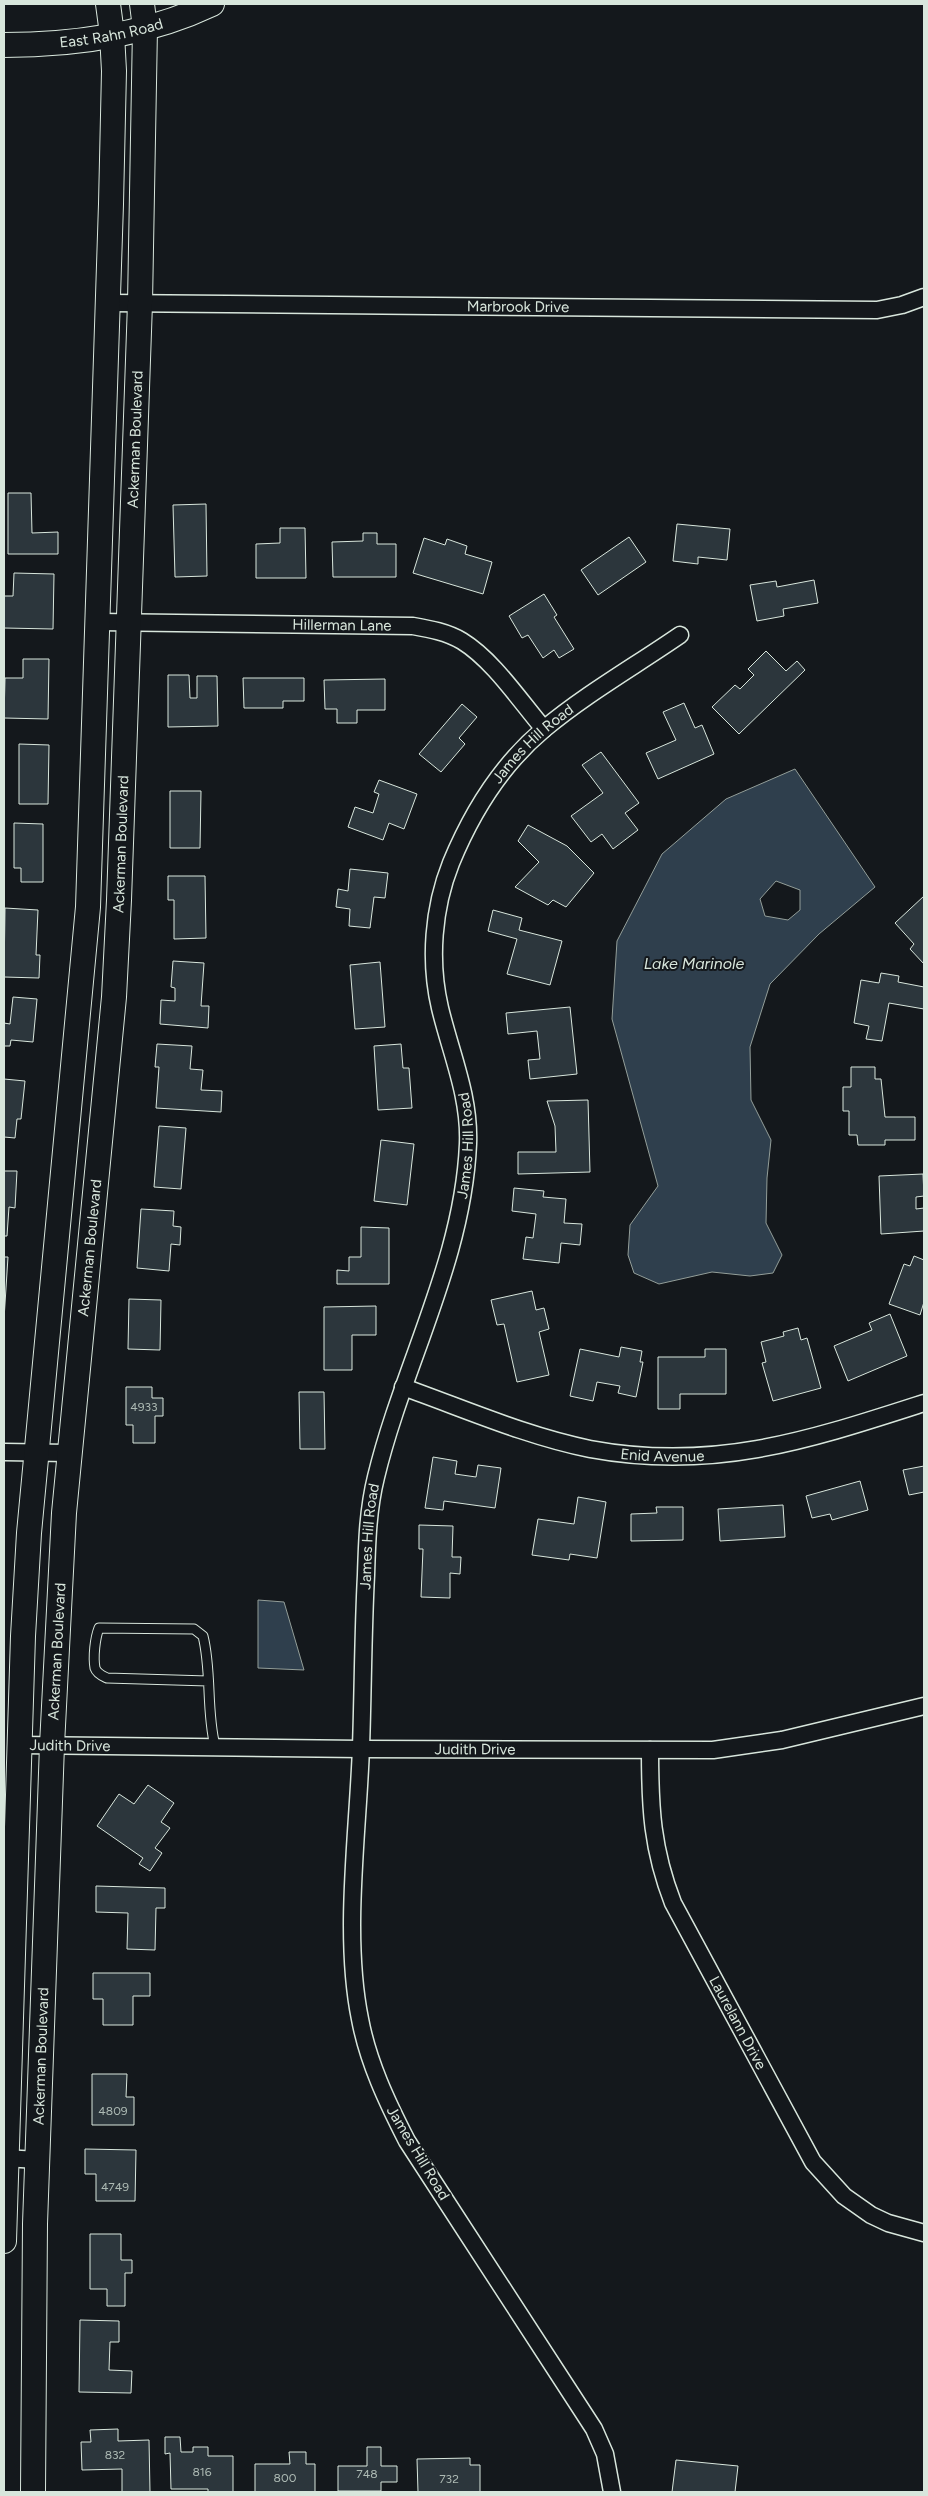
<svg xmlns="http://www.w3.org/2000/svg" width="928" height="2496" font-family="Figtree,sans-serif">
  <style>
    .water { fill: #2f3f4d; stroke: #939e99; fill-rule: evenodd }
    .building { fill: #2c363c; stroke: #d8e6dc }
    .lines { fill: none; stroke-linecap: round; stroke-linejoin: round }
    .lane-casing { stroke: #d8e6dc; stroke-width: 11 }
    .street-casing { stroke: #d8e6dc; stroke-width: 19 }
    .secondary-casing { stroke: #d8e6dc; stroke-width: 26 }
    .lane { stroke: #14181c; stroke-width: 9 }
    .street { stroke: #14181c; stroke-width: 16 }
    .secondary { stroke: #14181c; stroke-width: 24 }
    .labels { text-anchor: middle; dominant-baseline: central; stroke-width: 4; stroke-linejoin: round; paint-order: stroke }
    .number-label { font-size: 12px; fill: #adbab4 }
    .street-label { font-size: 15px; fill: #d8e6dc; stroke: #14181c }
    .water-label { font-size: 16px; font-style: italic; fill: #d8e6dc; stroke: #14181c }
  </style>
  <rect width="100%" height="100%" fill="#14181c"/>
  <path class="water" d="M795,769L875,887L819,934L770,984L750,1047L751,1100L771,1140L767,1178L766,1223L782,1255L773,1273L750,1276L712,1272L659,1284L634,1273L628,1255L630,1225L658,1186L612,1019L617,941L662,854L726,799ZM776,881L800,890V910L788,920L765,916L760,899Z
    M258,1600L284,1602L304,1670L258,1668Z"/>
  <path class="building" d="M8,493H31L32,533L58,532V554H8Z
    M206,504L207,576L175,577L173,505Z
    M677,524L730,529L727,560L698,557V564L673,561Z
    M280,528H305L306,578H256V544L280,543Z
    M363,533H377V544H396V577H333L332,542L363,541Z
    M629,537L646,562L598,595L581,570Z
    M424,538L445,545L447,539L467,546L465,554L492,562L483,594L413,573Z
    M14,573L54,574L53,629L4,628V596H13Z
    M814,580L818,603L783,609L784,616L757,621L750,585L776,581L777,587Z
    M544,594L557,615L554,617L574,649L559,658L554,650L543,658L528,635L522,638L509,616Z
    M766,651L786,671L797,661L805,670L739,734L712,707L735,685L740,689L754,675L748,669Z
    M23,659H49L48,719L4,718L5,678H23Z
    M168,675H189L190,698H197V676H217L218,726L168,727Z
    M243,678H304V701H283V708H244Z
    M385,679V710H357V723H337V709H325L324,680Z
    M684,703L695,728L702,725L714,754L658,779L646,753L676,740L663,712Z
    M462,704L477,717L459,738L465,744L441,772L419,754Z
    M19,744L49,745L48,804H19Z
    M601,752L639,803L625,813L638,830L613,849L602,834L591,842L571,816L603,793L582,765Z
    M379,780L417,794L404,829L389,823L383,840L348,827L355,807L373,813L379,794L374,792Z
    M170,791H201L200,848H170Z
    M14,823L43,824V882H21V868H14Z
    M528,825L567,846L594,873L566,907L553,900L548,905L515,887L539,862L518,841Z
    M350,869L388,873L385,898L374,897L370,928L349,926L350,909L336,907L338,889L348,891Z
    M168,876H205L206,938L174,939V900H168Z
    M924,896V964L910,949L914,944L895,923Z
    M5,908L38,910L36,955H40L39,978L4,977Z
    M493,910L522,918L519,930L562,941L550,985L507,974L517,939L488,931Z
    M173,961L204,963L201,1006H209L208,1028L160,1024L161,1000L175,1001V988L171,987Z
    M380,962L385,1027L355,1029L350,965Z
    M881,973L899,976L898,982L924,987V1009L889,1003L882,1041L866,1039L869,1026L854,1023L861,980L879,983Z
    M13,997L37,999L33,1042L11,1040L10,1046H4V1023L10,1024Z
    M570,1007L577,1074L530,1079L528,1060L540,1059L537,1031L508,1034L506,1013Z
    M157,1044L192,1046L190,1069L203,1070L201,1090L222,1091L221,1112L156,1108L159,1067H155Z
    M401,1044L403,1068H409L412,1108L378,1110L374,1046Z
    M851,1067H875V1079H881L885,1117H915V1140H885V1145H858L857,1135H849V1111H843V1087H851Z
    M4,1079L25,1081L21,1119H17L15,1138L4,1137Z
    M588,1100L590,1172L518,1174V1152H556L555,1126L547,1101Z
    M159,1126L186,1128L181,1189L154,1187Z
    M381,1140L414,1144L407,1205L374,1201Z
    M4,1171H17L15,1208L9,1207L7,1236H4Z
    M923,1174L924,1196L916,1197V1209L924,1208V1231L881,1234L879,1176Z
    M514,1188L544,1191L543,1197L566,1199L564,1223L582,1224L580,1245L561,1243L559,1263L523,1259L526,1237L533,1238L536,1214L512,1211Z
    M141,1209L174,1211L173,1226L181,1227L180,1245L171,1244L169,1271L137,1268Z
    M361,1227L389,1228V1284H337V1270L349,1271V1257H361Z
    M914,1256L924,1260V1302L920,1315L889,1304L904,1264L910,1266Z
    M4,1257H8L4,1319Z
    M532,1291L536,1310L544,1308L549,1329L539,1332L549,1375L517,1382L504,1324L497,1325L491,1300Z
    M129,1299L161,1300L160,1350L128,1349Z
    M376,1306V1335H352V1370H324V1307Z
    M890,1314L907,1356L848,1381L834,1346L872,1330L869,1323Z
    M798,1328L801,1340L807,1338L821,1388L773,1401L762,1363L766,1362L761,1342L784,1336L783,1332Z
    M621,1347L642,1351L640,1362H643L636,1397L618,1393L620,1386L597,1382L593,1401L570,1396L580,1349L619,1357Z
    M705,1349H726V1394H680V1409H658V1357H705Z
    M126,1387H152V1398H163V1416H155V1443H133V1425H126Z
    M299,1392H324L325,1449H300Z
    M433,1457L457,1461L455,1474L476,1477L478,1465L501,1468L495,1508L444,1501L443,1510L425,1508Z
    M924,1466V1492L909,1495L903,1470Z
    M860,1481L868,1510L832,1520L830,1514L812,1518L806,1496Z
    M578,1497L606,1502L597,1558L570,1554L569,1560L532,1555L538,1519L574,1524Z
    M783,1505L785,1537L720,1541L718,1509Z
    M656,1507H683V1540L631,1541V1514L657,1513Z
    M419,1525L453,1526L452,1557H461L460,1574L450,1573V1598L421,1597L423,1549H419Z
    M148,1785L174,1803L161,1822L170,1828L155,1848L162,1853L150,1871L139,1864L143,1858L97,1826L119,1794L134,1804Z
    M96,1886L165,1888V1908H156L155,1950L127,1949L128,1913L96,1912Z
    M93,1973H150V1996H133V2025H103V1999H93Z
    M92,2074H127L126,2097H134V2125H92Z
    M85,2149L136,2150L135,2201H96V2174H85Z
    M90,2234H121V2260H132V2273H125V2306H107V2289H90Z
    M80,2320L119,2321V2342H110L109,2370L132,2371L131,2393L79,2392Z
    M118,2429V2441L149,2440L150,2492H122V2469L82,2470L81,2442H91L90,2430Z
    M165,2437H180L181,2452H193V2447H208V2456H233V2492H208V2489H171L170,2453L165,2454Z
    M367,2447H381V2466H397V2482H381V2491H338V2466H367Z
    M289,2452H306V2464H315V2492H255V2464H290Z
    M470,2458V2465H480V2492H418L417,2459Z
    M676,2460L738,2466L735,2492H672Z"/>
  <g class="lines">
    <defs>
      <path id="lane" d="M208,1681L107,1678C103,1676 97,1674 95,1668C93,1657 95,1638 99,1628L194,1629L203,1636C212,1672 206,1710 215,1746"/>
      <g id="street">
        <path id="s1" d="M109,303L877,310L902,305L924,297"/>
        <path id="s2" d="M98,622L413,626C430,629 447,632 462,641C493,660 520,701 544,729"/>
        <path id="s3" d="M403,1387C465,1409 526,1436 590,1449C714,1472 809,1440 924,1403"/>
        <path d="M4,1452L68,1453"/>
        <path id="s4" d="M20,1745L361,1749L713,1750L782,1740L924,1706"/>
        <path id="s5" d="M650,1750C650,1808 652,1849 673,1903L813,2162L844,2196L871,2215L888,2223L924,2233"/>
        <path d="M4,2158L38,2160"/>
        <path id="s6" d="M612,2492L605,2454L594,2429L407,2141C387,2102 368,2062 360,2019C343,1935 358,1833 361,1747C363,1690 363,1632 366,1575C367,1542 368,1509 376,1477C403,1365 463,1261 468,1144C470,1096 451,1054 440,1008C429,961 433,908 451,863C472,812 502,764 544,729C586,694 635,666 680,635"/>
      </g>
      <g id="secondary">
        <path id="s7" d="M4,45C74,45 149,34 212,4"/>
        <path d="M4,2241L23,1636L29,1533L88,907L111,204L114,71L112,34L108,4"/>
        <path id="s8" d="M33,2492L35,2224L52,1745L64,1513L114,997L119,900L140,303L145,28L142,4"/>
      </g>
    </defs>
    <use href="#lane" class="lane-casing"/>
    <use href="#street" class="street-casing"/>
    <use href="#secondary" class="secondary-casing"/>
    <use href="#lane" class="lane"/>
    <use href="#street" class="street"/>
    <use href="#secondary" class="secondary"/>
  </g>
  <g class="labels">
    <g class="number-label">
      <text x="144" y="1407">4933</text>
      <text x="113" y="2111">4809</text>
      <text x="115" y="2187">4749</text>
      <text x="115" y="2455">832</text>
      <text x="202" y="2472">816</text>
      <text x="367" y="2474">748</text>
      <text x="285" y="2478">800</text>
      <text x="449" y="2479">732</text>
    </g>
    <g class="street-label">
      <text stroke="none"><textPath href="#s7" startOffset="108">East Rahn Road</textPath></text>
      <text stroke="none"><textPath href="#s1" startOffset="409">Marbrook Drive</textPath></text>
      <text stroke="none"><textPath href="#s8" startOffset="2056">Ackerman Boulevard</textPath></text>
      <text stroke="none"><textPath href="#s2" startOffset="244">Hillerman Lane</textPath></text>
      <text stroke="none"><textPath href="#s6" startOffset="1864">James Hill Road</textPath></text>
      <text stroke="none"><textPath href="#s8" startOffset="1651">Ackerman Boulevard</textPath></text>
      <text stroke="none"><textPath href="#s6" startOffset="1429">James Hill Road</textPath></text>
      <text stroke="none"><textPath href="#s8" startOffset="1246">Ackerman Boulevard</textPath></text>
      <text stroke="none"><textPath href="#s3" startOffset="270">Enid Avenue</textPath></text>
      <text stroke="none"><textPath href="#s6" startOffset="1024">James Hill Road</textPath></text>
      <text stroke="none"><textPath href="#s8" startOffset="841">Ackerman Boulevard</textPath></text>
      <text stroke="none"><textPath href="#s4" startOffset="50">Judith Drive</textPath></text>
      <text stroke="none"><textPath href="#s4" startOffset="455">Judith Drive</textPath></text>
      <text stroke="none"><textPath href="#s5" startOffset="292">Laurelann Drive</textPath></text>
      <text stroke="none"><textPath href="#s8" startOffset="436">Ackerman Boulevard</textPath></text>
      <text transform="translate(418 2153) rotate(59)">James Hill Road</text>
    </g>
    <g class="water-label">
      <text x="694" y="963">Lake Marinole</text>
    </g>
  </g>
  <rect width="928" height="2496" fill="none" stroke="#d8e6dc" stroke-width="10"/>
</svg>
